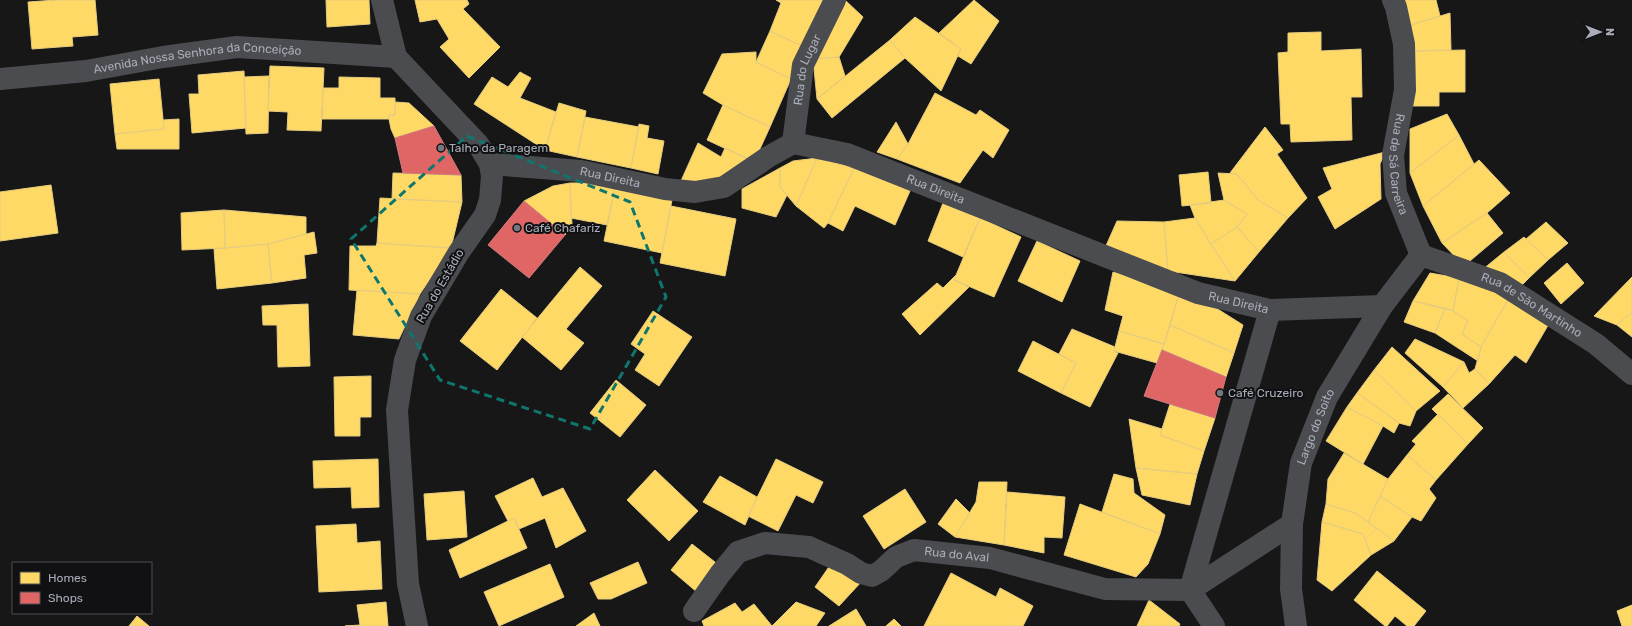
<svg xmlns="http://www.w3.org/2000/svg" width="1632" height="626" font-family="Rubik,sans-serif">
  <style>
    .homes { fill: #ffd966; stroke: #e5cc7f }
    .shops { fill: #e06666; stroke: #cf7b7f }
    .lines { fill: none; stroke-linecap: round; stroke-linejoin: round }
    .minor { stroke: #4b4c50; stroke-width: 22 }
    .tertiary { stroke: #4b4c50; stroke-width: 22 }
    .marked { fill: none; stroke: #0f766e; stroke-width: 3; stroke-dasharray: 8 5; stroke-linejoin: round }
    .poi-dot { fill: #757880; stroke: #111113; stroke-width: 1.5 }
    .labels { text-anchor: middle; dominant-baseline: central; stroke-width: 4; stroke-linejoin: round; paint-order: stroke }
    .street-label { font-size: 12px; fill: #a8adb8; stroke: #111113 }
    .poi-label { font-size: 12px; fill: #a8adb8; stroke: #111113; text-anchor: start }
  </style>
  <rect width="100%" height="100%" fill="#171717"/>
  <path class="homes" d="M56,0H95L98,35L72,37L73,46L32,49L28,2Z
    M326,0H369L370,24L327,27Z
    M415,0H467L469,4L463,9L500,47L469,78L440,47L449,39L437,19L420,22Z
    M776,0H828L804,47L770,31L781,3Z
    M845,0L863,17L839,57L813,59Z
    M974,0L999,21L971,64L958,56L961,49L939,33Z
    M1402,0H1436L1440,16L1411,25Z
    M1450,13L1451,50L1413,51L1411,25Z
    M915,17L961,49L941,91L905,58L890,40Z
    M770,31L804,47L791,79L756,62Z
    M1321,32V51L1361,49L1362,97H1351L1352,140L1291,142L1290,124H1281L1278,53L1288,52V33Z
    M890,40L905,58L832,118L817,99Z
    M1465,50V92H1439V106H1410L1413,51Z
    M756,52V62L791,79L770,127L723,105L703,93L722,54Z
    M839,57L845,76L817,99L813,59Z
    M270,66L324,68L321,131L287,130L288,112L268,111Z
    M244,71L246,128L192,133L189,94H199L198,75Z
    M520,72L531,78L520,98L556,112L545,150L474,104L492,77L508,87Z
    M269,76L268,133L246,134L244,77Z
    M339,77L380,78V98H395V115H389V119H322L323,88H339Z
    M159,79L164,129L115,134L110,84Z
    M935,93L976,115L980,110L1009,130L993,158L983,150L960,183L897,159L908,144Z
    M395,102L409,103L434,126L395,138L391,129L389,119V115H395Z
    M559,103L586,111L577,157L545,150Z
    M723,105L770,127L754,162L707,140Z
    M1447,114L1459,135L1410,173V129Z
    M585,117L639,127L631,168L577,157Z
    M179,119V149H117L115,134L164,129L163,120Z
    M896,122L908,144L897,159L877,152Z
    M639,124L649,126L647,138L664,141L658,174L631,168Z
    M1265,127L1283,150L1277,154L1307,198L1288,218L1258,200L1237,174L1230,173Z
    M1459,135L1474,164L1423,206L1410,173Z
    M698,143L721,157L725,148L749,159L745,167L708,183H680Z
    M1385,152L1380,164L1381,199L1335,229L1318,197L1332,189L1323,168Z
    M817,158L796,206L780,187V168L793,161Z
    M817,158L854,168L828,223L824,228L796,206Z
    M1479,160L1510,193L1487,213L1442,243L1423,206Z
    M780,168V187L787,195L776,217L742,208V189Z
    M854,168L910,191L895,225L855,206L843,231L828,223Z
    M1208,172L1211,203L1182,206L1179,175Z
    M393,173L461,175L462,202L392,199Z
    M1218,173L1237,174L1258,200L1288,218L1259,252L1237,227L1247,214L1224,200Z
    M570,183L572,225L565,235L524,201L553,186Z
    M570,183H591L615,188L607,225L571,218Z
    M51,185L58,233L0,241V192Z
    M615,188L672,200L662,253L604,241Z
    M380,198L462,202L451,248L377,243Z
    M1224,200L1247,214L1237,227L1211,244L1195,218L1190,205Z
    M943,203L980,218L963,257L928,241Z
    M671,206L736,219L725,276L660,263Z
    M224,210L225,248L182,250L181,213Z
    M224,210L306,217V234L268,244L225,248Z
    M1487,213L1503,233L1464,266L1442,243Z
    M980,218L1021,237L994,297L954,280Z
    M1195,218L1211,244L1235,281L1168,271L1164,222Z
    M1117,221L1164,222L1168,271L1105,248Z
    M1546,222L1568,243L1548,260L1526,239Z
    M1237,227L1259,252L1235,281L1211,244Z
    M314,232L317,253L304,255L306,278L272,283L268,244Z
    M1524,237L1548,260L1529,278L1504,252Z
    M1037,241L1080,261L1062,302L1018,281Z
    M377,243L451,248L420,294L349,290L350,246H376Z
    M268,244L272,283L217,289L214,249Z
    M1504,252L1529,278L1515,292L1482,270Z
    M1567,263L1584,283L1561,304L1544,283Z
    M580,267L602,286L566,329L584,343L561,370L522,337Z
    M1113,272L1180,290L1164,344L1119,331L1123,316L1105,310Z
    M1430,273L1459,278L1453,311L1413,301Z
    M956,275L954,280L969,287L920,335L902,314L937,283L943,288Z
    M1632,277V312L1617,325L1594,316Z
    M1459,278L1509,298L1481,347L1462,334L1468,321L1453,311Z
    M501,289L537,318L497,370L460,341Z
    M357,290L420,294L399,339L353,335Z
    M1180,290L1205,301L1243,325L1234,353L1170,325Z
    M1509,298L1550,322L1526,363L1515,355L1489,384L1475,369L1481,347Z
    M1413,301L1445,308L1435,333L1404,322Z
    M308,304L310,366L278,367L277,325H263L262,306Z
    M1445,308L1453,311L1468,321L1462,334L1481,347L1478,361L1435,333Z
    M653,311L692,337L659,386L635,370L645,354L631,344Z
    M1632,312V337L1617,325Z
    M1170,325L1234,353L1226,377L1162,350Z
    M1072,329L1115,347L1114,351L1118,353L1090,407L1061,393L1076,363L1059,354Z
    M1119,331L1164,344L1157,363L1114,351Z
    M1415,339L1464,362L1443,387L1405,353Z
    M1033,341L1076,363L1061,393L1018,371Z
    M1392,347L1440,391L1416,411L1374,370Z
    M1464,362L1469,373L1475,369L1489,384L1463,408L1443,387Z
    M1374,370L1416,411L1410,426L1399,423L1357,393Z
    M371,376V417H360V436H335L334,377Z
    M616,380L646,405L620,437L590,413Z
    M1357,393L1399,423L1394,433L1383,426L1347,407Z
    M1448,394L1483,428L1468,444L1432,409Z
    M1170,404L1215,418L1204,451L1160,435Z
    M1347,407L1383,426L1363,464L1326,441Z
    M1438,414L1468,444L1436,480L1407,455L1416,444L1412,441Z
    M1129,419L1162,429L1160,435L1204,451L1197,474L1136,468Z
    M1344,453L1388,479L1368,522L1355,513L1326,504L1328,479Z
    M1407,455L1436,480L1429,489L1436,498L1421,521L1412,517L1380,496L1388,479Z
    M378,459L379,507L352,508L351,487L314,488L313,461Z
    M776,459L823,482L813,503L796,495L778,531L748,516Z
    M1136,468L1197,474L1190,505L1142,495Z
    M655,470L698,511L669,541L627,500Z
    M1114,474L1133,479L1134,493L1165,515L1160,534L1102,512Z
    M720,476L757,497L745,525L703,502Z
    M533,478L542,497L563,488L586,531L556,548L545,518L519,529L514,518L508,521L495,496Z
    M979,482H1007L1004,545L955,537L976,502Z
    M905,489L926,522L884,549L863,516Z
    M464,491L467,537L427,540L424,494Z
    M1007,492L1065,497L1062,538L1044,537V553L1004,545Z
    M1380,496L1412,517L1394,541L1368,522Z
    M956,499L970,513L955,537L938,524Z
    M1080,504L1160,534L1148,564L1136,577L1064,555Z
    M1326,504L1355,513L1377,528L1365,540L1363,534L1322,522Z
    M514,518L527,548L460,578L449,550Z
    M1322,522L1363,534L1371,555L1332,591L1317,580Z
    M356,524L357,543L380,541L382,589L319,592L316,526Z
    M1377,528L1394,541L1371,555L1365,540Z
    M692,544L720,566L698,593L671,570Z
    M833,561L863,580L839,606L815,587Z
    M638,562L647,583L611,599H598L590,583Z
    M550,564L564,597L499,626L484,592Z
    M1377,571L1426,611L1414,626H1407L1395,616L1387,626H1385L1354,600Z
    M951,573L996,597L1000,588L1033,606L1023,626H924Z
    M1149,600L1180,624L1179,626H1137Z
    M386,602L388,626H345L360,625L357,605Z
    M796,602L825,613L816,626H772Z
    M735,603L742,612L754,604L772,626H704L702,621Z
    M1632,605V626H1622L1617,611Z
    M856,609L866,626H829Z
    M594,613L600,626H576Z
    M137,616L149,626H129Z
    M894,619L901,626H886Z"/>
  <path class="shops" d="M434,126L461,175L403,173L395,138Z
    M524,201L565,235L529,278L488,245Z
    M1162,350L1226,377L1215,418L1144,396Z"/>
  <g class="lines">
    <g class="minor">
      <path id="s1" d="M1393,0L1396,7L1404,44L1405,90L1393,155L1396,193L1421,255"/>
      <path d="M396,57L478,144L490,164L492,176L490,200L485,215L459,252L421,316L405,360L397,410L408,584L417,626"/>
      <path id="s2" d="M793,143L803,65L835,0"/>
      <path id="s3" d="M490,164L581,171L665,189L695,192L724,187L768,157L793,143L847,154L1198,293L1270,310L1382,306"/>
      <path id="s4" d="M1421,255L1500,283L1596,344L1632,374"/>
      <path id="s5" d="M694,611L720,574L738,552L765,543L809,547L847,564L861,573L872,576L881,571L896,557L914,550L990,558L1105,589L1190,590L1292,524"/>
      <path d="M1214,626L1190,590L1270,310"/>
      <path id="s6" d="M1296,626L1291,589L1292,524L1301,463L1327,397L1382,306L1421,255"/>
    </g>
    <path class="tertiary" id="s7" d="M0,79L86,71L163,57L237,47L396,57L382,0"/>
  </g>
  <path class="marked" d="M467,136L630,202L666,297L590,429L440,380L351,239Z"/>
  <g class="poi-dot">
    <circle cx="441" cy="148" r="4"/>
    <circle cx="517" cy="228" r="4"/>
    <circle cx="1220" cy="393" r="4"/>
  </g>
  <g class="labels">
    <g class="street-label">
      <text stroke="none"><textPath href="#s7" startOffset="199">Avenida Nossa Senhora da Conceição</textPath></text>
      <text stroke="none"><textPath href="#s2" startOffset="75">Rua do Lugar</textPath></text>
      <text stroke="none"><textPath href="#s1" startOffset="167">Rua de Sá Carreira</textPath></text>
      <text stroke="none"><textPath href="#s3" startOffset="121">Rua Direita</textPath></text>
      <text stroke="none"><textPath href="#s3" startOffset="469">Rua Direita</textPath></text>
      <text transform="translate(440 286) rotate(-60)">Rua do Estádio</text>
      <text stroke="none"><textPath href="#s3" startOffset="793">Rua Direita</textPath></text>
      <text stroke="none"><textPath href="#s4" startOffset="122">Rua de São Martinho</textPath></text>
      <text stroke="none"><textPath href="#s6" startOffset="203">Largo do Soito</textPath></text>
      <text stroke="none"><textPath href="#s5" startOffset="309">Rua do Aval</textPath></text>
    </g>
    <g class="poi-label">
      <text x="449" y="148">Talho da Paragem</text>
      <text x="525" y="228">Café Chafariz</text>
      <text x="1228" y="393">Café Cruzeiro</text>
    </g>
  </g>
  <rect x="12" y="562" width="140" height="52" fill="#111113" stroke="#4d4f55"/>
  <rect x="20" y="572" width="20" height="12" fill="#ffd966" stroke="#4d4f55"/>
  <text x="48" y="582" font-size="12" fill="#a8adb8">Homes</text>
  <rect x="20" y="592" width="20" height="12" fill="#e06666" stroke="#4d4f55"/>
  <text x="48" y="602" font-size="12" fill="#a8adb8">Shops</text>
  <g transform="translate(1600 32) rotate(90)" stroke="#111113" stroke-width="3" paint-order="stroke">
  <path d="M0-3L7 15L0 10L-7 15Z" fill="#a8adb8"/>
  <text y="-6" font-size="11" font-weight="bold" text-anchor="middle" fill="#a8adb8">N</text>
  </g>
</svg>
